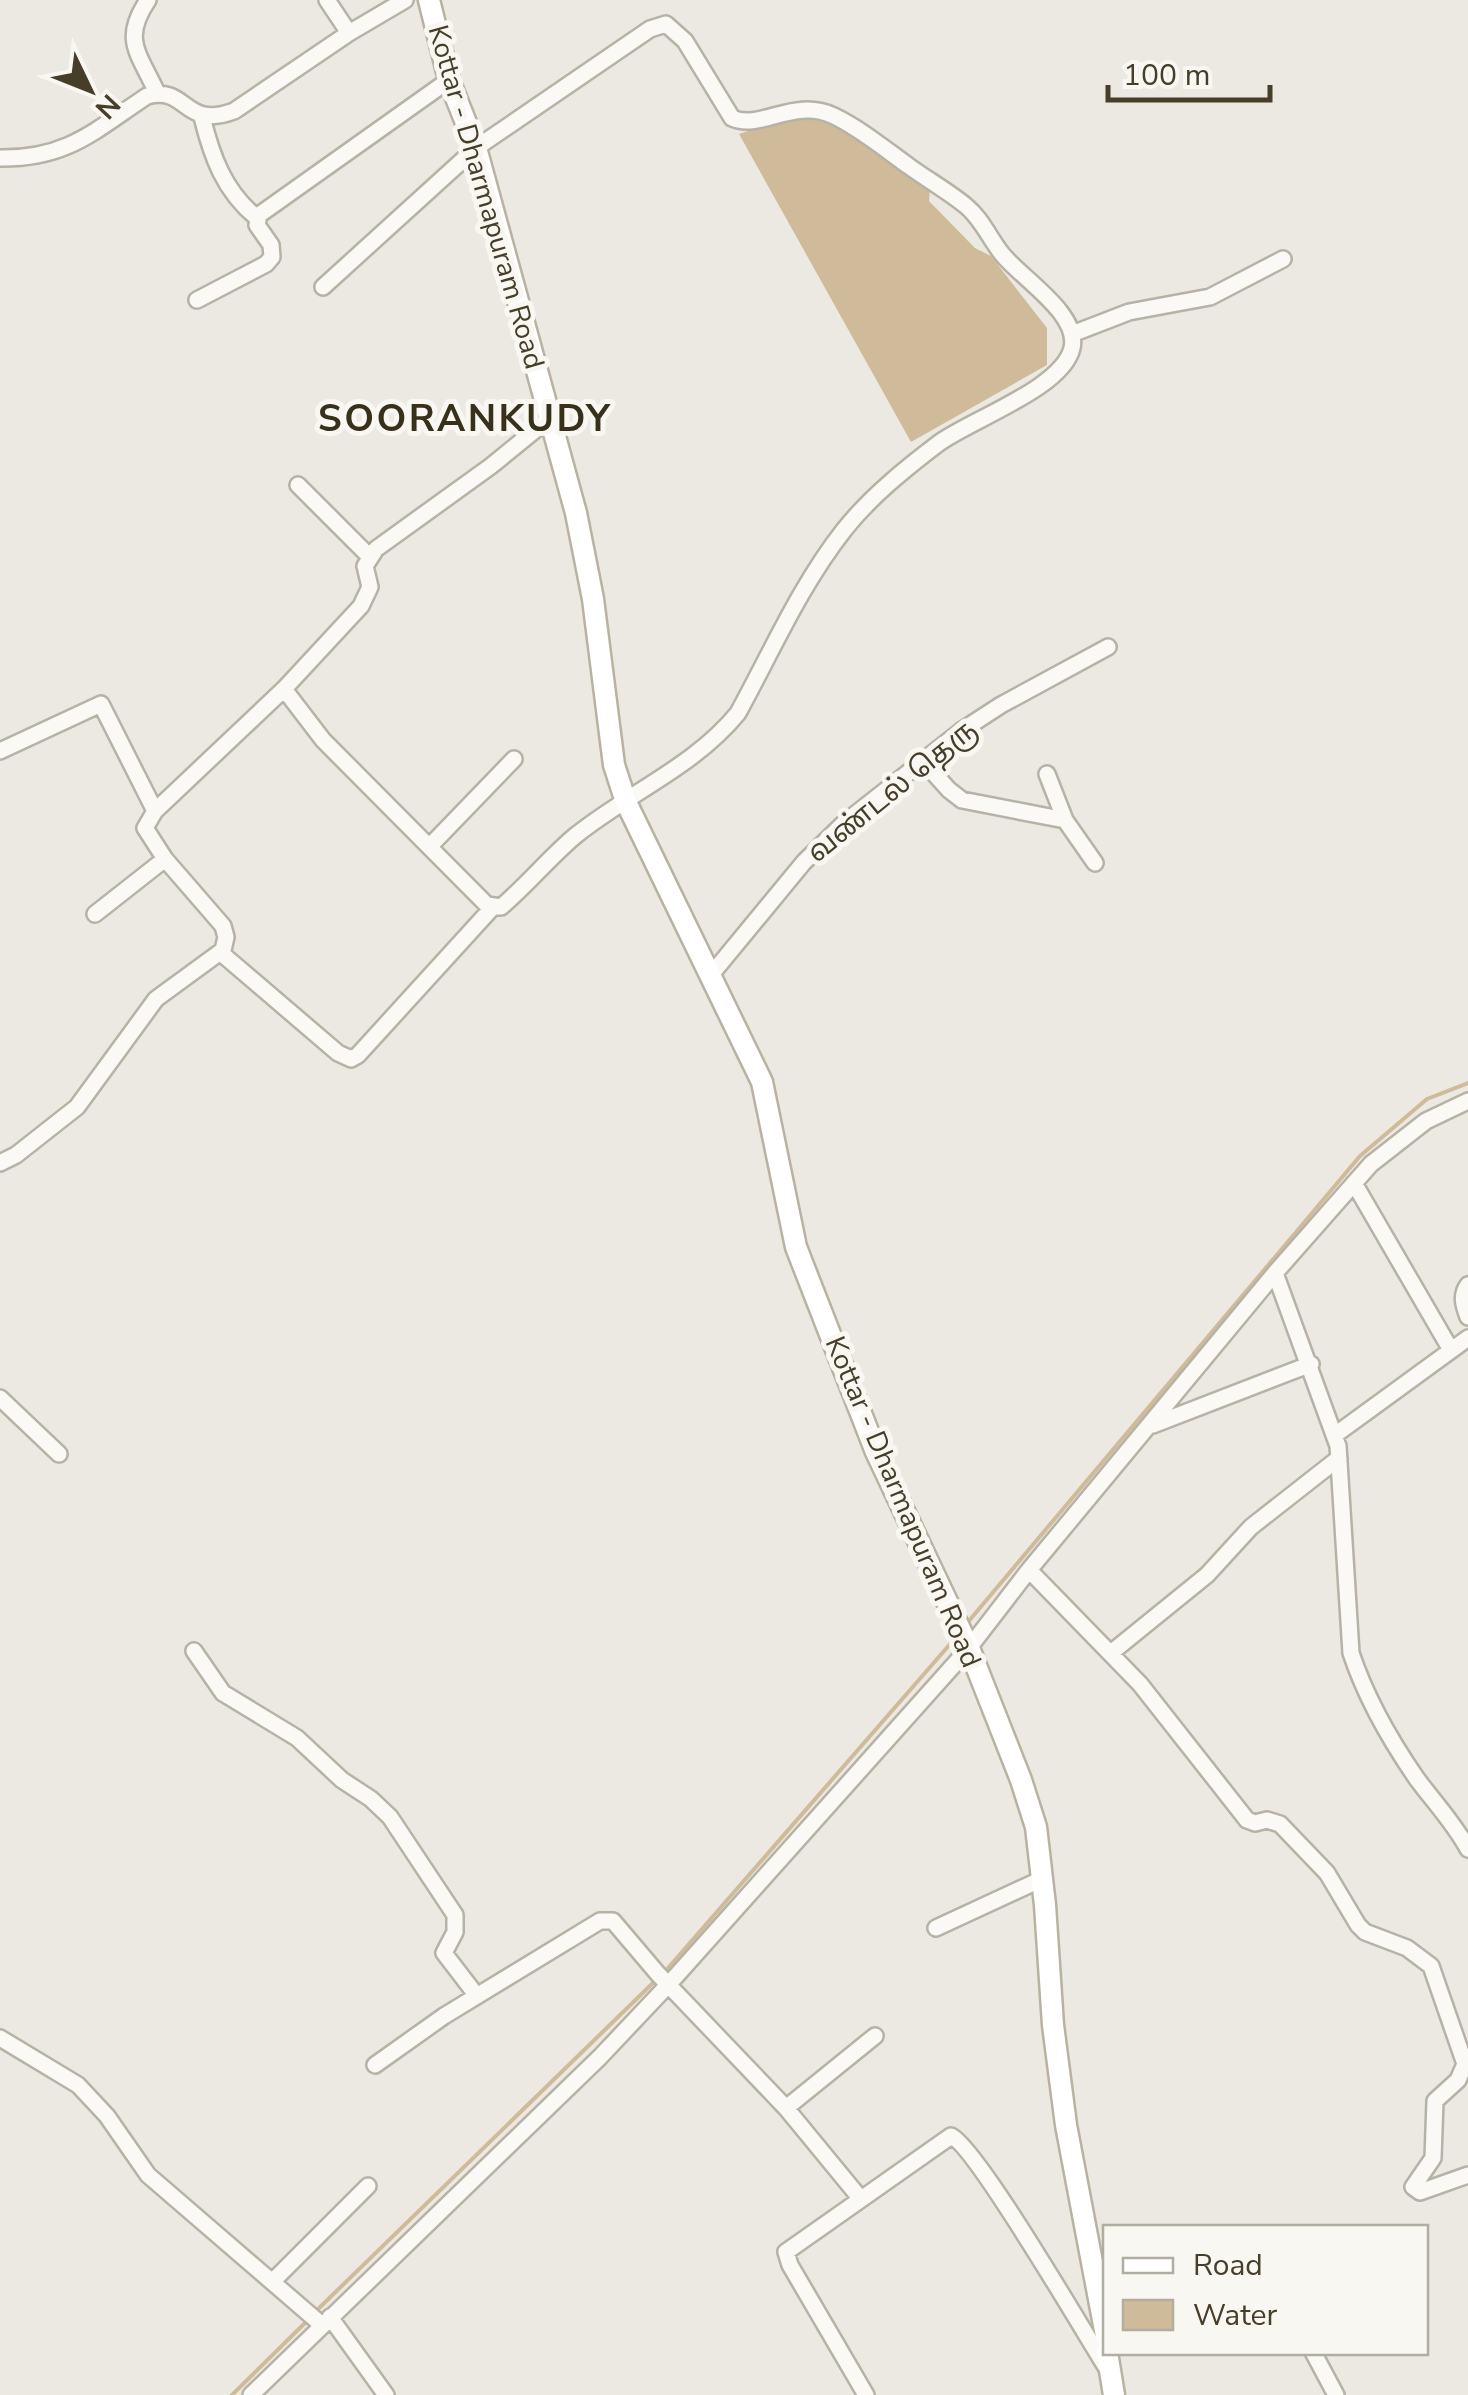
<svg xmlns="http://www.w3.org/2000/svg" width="1468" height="2395" font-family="'Nunito Sans','Noto Sans Tamil',sans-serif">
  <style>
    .water { fill: #cfbb9a }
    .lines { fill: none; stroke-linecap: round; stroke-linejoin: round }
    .stream { stroke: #cfbb9a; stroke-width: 4 }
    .minor-casing { stroke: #b7b2a6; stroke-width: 20 }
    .major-casing { stroke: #b9b2a0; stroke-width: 25 }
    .minor { stroke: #faf9f6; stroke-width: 15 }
    .major { stroke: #fff; stroke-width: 20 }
    .labels { text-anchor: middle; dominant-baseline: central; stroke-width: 10; stroke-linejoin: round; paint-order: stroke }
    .street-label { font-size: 28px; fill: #463e28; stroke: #f9f7f2 }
    .district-label { font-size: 38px; font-weight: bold; letter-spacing: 2.5px; fill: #37301a; stroke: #f9f7f2 }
  </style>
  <rect width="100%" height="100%" fill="#ece9e2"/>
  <path class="water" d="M795,115L835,125L930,189L929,201L975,248L991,256L1047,328V365L911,442L739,134Z"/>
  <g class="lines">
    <path class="stream" d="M968,1622L1360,1156L1427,1099L1468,1083
      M662,1975L951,1643
      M314,2313L655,1981
      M232,2395L308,2320"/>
    <defs>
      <path id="minor" d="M148,0C121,40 139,53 157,93
        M327,0L349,33
        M202,117C212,157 224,191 257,218
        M0,158C67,159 94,131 147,96C188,85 183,130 234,111L349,33L405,0
        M197,300L266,264L272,257L271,245L257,225L259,215L449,80
        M1072,334L1129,312L1210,297L1283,259
        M298,485L369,556
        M284,689L323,740L487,905L501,907C527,885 549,858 575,836C628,793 694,767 738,713C772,651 800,586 844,530C870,497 906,468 939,443C972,419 1063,388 1072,348C1080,314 1021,278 1002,254C990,239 981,218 966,206C949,192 928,180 910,167C886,150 861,129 834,116C794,97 760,131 732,118L685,41L666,24L650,29L476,148L323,287
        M0,751L101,704L155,811
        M923,761L949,790L962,800L1065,820
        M1047,774L1065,820L1095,863
        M430,846L514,759
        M95,914L165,859
        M221,953L338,1053L351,1059L358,1055L492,908
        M710,976L804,862L843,824L961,731L1001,705L1108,647
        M0,1163L16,1155L77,1107L156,999L223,950L226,937L223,926L165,859L145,828L155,811L284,689L361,606L370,587L365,566L376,549L491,466L550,418
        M1354,1183L1451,1350
        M1275,1273L1338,1446L1351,1653C1366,1698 1390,1740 1417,1779C1434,1802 1454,1823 1468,1849
        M1468,1285C1460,1296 1464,1306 1468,1317
        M0,1398L59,1454
        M1153,1425L1311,1364
        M1335,1435L1468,1338
        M1029,1570L1140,1684L1247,1820L1255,1823L1267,1820L1280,1824L1327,1873L1358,1925L1365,1932L1407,1948L1431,1966L1465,2064L1458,2080L1435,2101L1433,2158L1413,2187L1420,2192L1468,2175
        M194,1651L223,1693L297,1738L342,1780L371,1799L390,1817L455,1915V1932L444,1953L477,1996
        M1112,1652L1207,1575L1251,1527L1339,1458
        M936,1928L1042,1879
        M0,2038L78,2085L107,2116L148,2175L322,2325
        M375,2065L444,2016L600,1921H613L658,1974L786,2108L860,2198
        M786,2108L875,2036
        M272,2282L368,2186
        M330,2317L386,2395
        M1313,2352L1336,2395
        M251,2395L600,2057L668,1985L969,1648L1029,1570L1275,1273L1371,1164L1426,1121L1468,1101
        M866,2395L790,2265L786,2252L951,2136C975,2145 1084,2332 1106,2367"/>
      <path id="major" d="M429,0L449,80L476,148L576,513L593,599L614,765L626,802L762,1082L796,1247L876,1452L969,1648L1021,1780L1036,1827L1045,1905L1053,2025L1066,2125L1106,2336
        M1107,2352L1114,2395"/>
    </defs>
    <use href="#minor" class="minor-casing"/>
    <use href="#major" class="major-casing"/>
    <use href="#minor" class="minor"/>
    <use href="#major" class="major"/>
  </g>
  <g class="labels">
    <g class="street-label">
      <text transform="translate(486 197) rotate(74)">Kottar - Dharmapuram Road</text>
      <text transform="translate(892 791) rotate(-39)">வண்டல் தெரு</text>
      <text transform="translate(903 1502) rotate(67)">Kottar - Dharmapuram Road</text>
    </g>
    <g class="district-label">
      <text x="465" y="418">SOORANKUDY</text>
    </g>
  </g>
  <rect x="1103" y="2225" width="325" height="130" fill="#f9f7f2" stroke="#b1ada1" stroke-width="2.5"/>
  <rect x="1123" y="2258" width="50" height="15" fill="#ffffff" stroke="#b1ada1" stroke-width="2.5"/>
  <text x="1193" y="2275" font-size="30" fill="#463e28">Road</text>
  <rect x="1123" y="2300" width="50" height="30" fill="#cfbb9a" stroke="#b1ada1" stroke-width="2.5"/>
  <text x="1193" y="2325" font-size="30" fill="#463e28">Water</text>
  <g transform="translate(90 90) rotate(133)" stroke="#f9f7f2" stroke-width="8" paint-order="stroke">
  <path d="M0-8L18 38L0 25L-18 38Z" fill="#463e28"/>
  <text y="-15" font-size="28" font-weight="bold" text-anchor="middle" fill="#463e28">N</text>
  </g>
  <path d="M1108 85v15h162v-15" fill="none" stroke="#463e28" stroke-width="5"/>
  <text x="1123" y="85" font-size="30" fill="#463e28" stroke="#f9f7f2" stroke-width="8" paint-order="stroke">100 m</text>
</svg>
